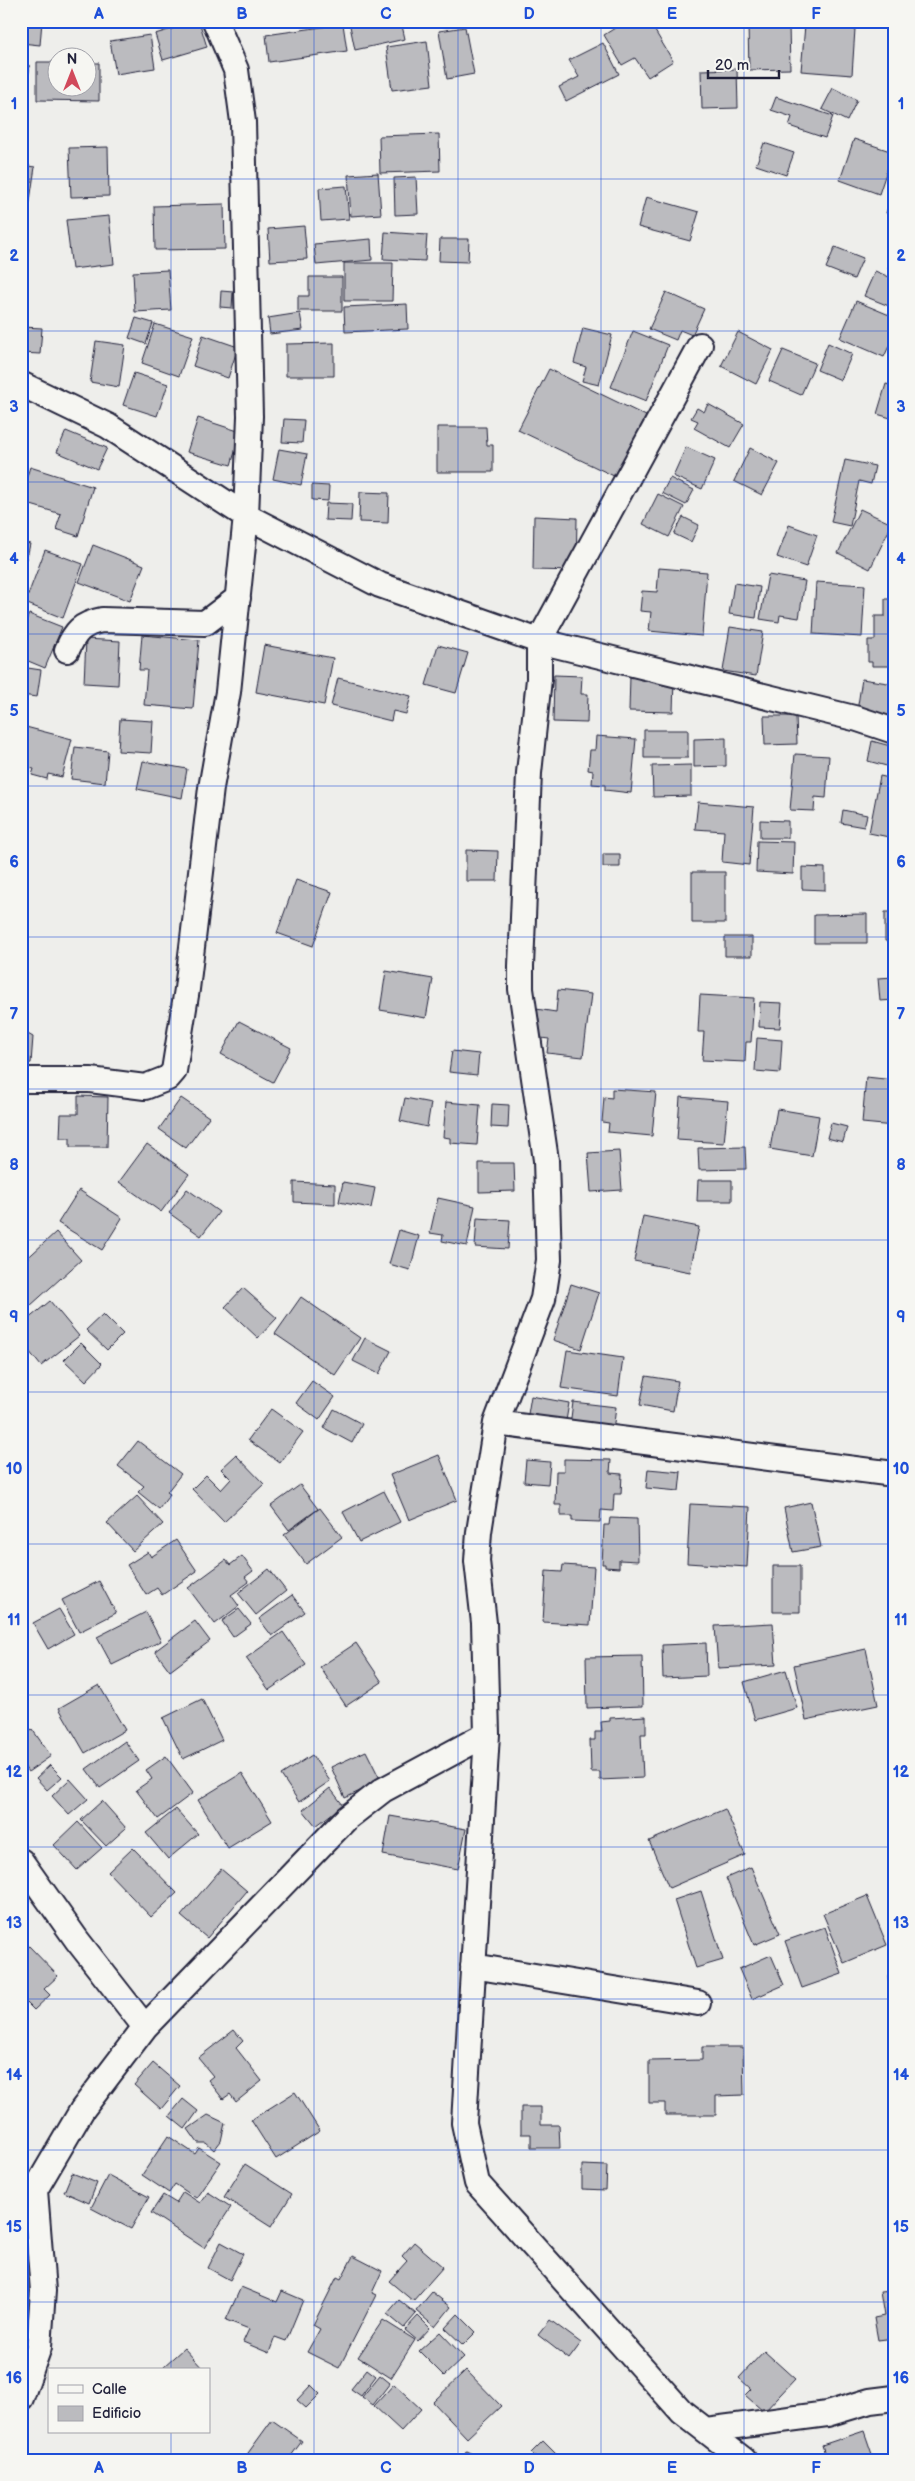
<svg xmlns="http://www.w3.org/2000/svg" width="915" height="2481" font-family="'Balsamiq Sans',sans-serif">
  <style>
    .building { fill: #bbbbbf; stroke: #22223b }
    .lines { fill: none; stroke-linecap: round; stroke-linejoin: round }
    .minor-casing { stroke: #22223b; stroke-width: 28 }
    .minor { stroke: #f6f6f2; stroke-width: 24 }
    .grid { fill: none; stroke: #1d4ed8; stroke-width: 1; stroke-opacity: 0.55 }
    .neatline { fill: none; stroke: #1d4ed8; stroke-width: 2 }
    .grid-label { font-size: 16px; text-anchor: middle; font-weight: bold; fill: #1d4ed8 }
  </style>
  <rect width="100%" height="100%" fill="#eeeeeb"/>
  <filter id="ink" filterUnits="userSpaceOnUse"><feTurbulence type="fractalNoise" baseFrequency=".02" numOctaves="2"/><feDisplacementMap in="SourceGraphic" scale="10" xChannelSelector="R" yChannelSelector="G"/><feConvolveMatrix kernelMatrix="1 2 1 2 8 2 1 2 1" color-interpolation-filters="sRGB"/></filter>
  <g filter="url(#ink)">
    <path class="building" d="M21,21H42L40,45L21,43Z
      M199,21L207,47L163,60L155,34Z
      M349,21H401L405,39L355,50Z
      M626,21H649L673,61L648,77L635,58L622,65L604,35Z
      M343,24L347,51L269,62L266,35Z
      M748,25H789L790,69L749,70Z
      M805,25L855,29L852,75L801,71Z
      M465,27L474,74L447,79L439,31Z
      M150,35L155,68L116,74L110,41Z
      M427,41L432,85L392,90L386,47Z
      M603,43L619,74L566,101L559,87L579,77L569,60Z
      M37,62H58V88H88V63H99V101L37,100Z
      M21,64L30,66L23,103L21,102Z
      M737,69L738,108L702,109L701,70Z
      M833,88L857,100L847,121L822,109Z
      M776,97L833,116L825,138L789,126L792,117L771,110Z
      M439,134L440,171L380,173L379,136Z
      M854,139L893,152L879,194L840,180Z
      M764,143L794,153L786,175L756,165Z
      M108,147L109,196L71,197L69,148Z
      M21,165L35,167L27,221L21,220Z
      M378,173L381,214L351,216L348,175Z
      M416,177L418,214L395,215L394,178Z
      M894,181V197L889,195Z
      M346,186L349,219L321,221L319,188Z
      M646,197L699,212L690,241L638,227Z
      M891,199L894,200V216L886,213Z
      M224,204L225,249L155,250L154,206Z
      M109,216L114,264L72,269L66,220Z
      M21,220L28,221L21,262Z
      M304,226L307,259L270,261L268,229Z
      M385,232L427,235L425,261L383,259Z
      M371,239L372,260L316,265L314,244Z
      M440,239H469L468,262L439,261Z
      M835,247L863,258L854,279L826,268Z
      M894,250V271L888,269Z
      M344,263H393L392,301H344Z
      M168,270L171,310L135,312L133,272Z
      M875,271L894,279V308L864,296Z
      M309,277H342V311H298V296H309Z
      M221,291L233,292L232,308L220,307Z
      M666,292L704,309L692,335L680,330L676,340L649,329Z
      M856,301L894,317V335L884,357L840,338Z
      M407,304L408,329L345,332L344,307Z
      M300,313L303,330L270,334L268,318Z
      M136,318L153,323L146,344L129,338Z
      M155,324L193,336L179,376L142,363Z
      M22,327L42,328L40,354L21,353Z
      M583,328L612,335L599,385L582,381L586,367L574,363Z
      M633,331L668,345L646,401L611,387Z
      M738,332L773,350L756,384L721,366Z
      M203,335L238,347L228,378L193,366Z
      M96,341L125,345L119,387L90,382Z
      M334,343V376H286V344Z
      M828,343L852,354L841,380L817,370Z
      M783,350L815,363L801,395L769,381Z
      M549,369L646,416L616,477L518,430Z
      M134,373L168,384L157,416L123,405Z
      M886,384L894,386V419L877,414Z
      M708,404L744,424L730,448L694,428L698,421L691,418L697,408L704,412Z
      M198,418L241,432L231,465L187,452Z
      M284,419L304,420L302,443L282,442Z
      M437,427H486L487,445H493V472H437Z
      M66,431L107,448L97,469L57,452Z
      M686,447L715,460L702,489L673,476Z
      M750,448L779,463L762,495L734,481Z
      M279,449L307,454L301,485L273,479Z
      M845,460L875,466L871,484L859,481L850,526L831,522Z
      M30,467L93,487L78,536L56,529L61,514L21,502V494Z
      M670,478L694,490L686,505L662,493Z
      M312,485L329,486L328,501L312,500Z
      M360,492L389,493L388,523L359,522Z
      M658,494L684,507L669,537L643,524Z
      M326,503L352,504L351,521L325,520Z
      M860,509L892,524L870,569L838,553Z
      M534,516L577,518L576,571L533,570Z
      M683,517L699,525L691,542L674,534Z
      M789,525L817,535L806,567L777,557Z
      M21,542L30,544L21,585Z
      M93,545L144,565L130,601L79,582Z
      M45,550L83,564L63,618L25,603Z
      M659,568L707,572L702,636L649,631L651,612L640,611L642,591L657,592Z
      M768,575L805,581L799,618L780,615L779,622L760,619Z
      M816,582L865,585L862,637L813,634Z
      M734,583L760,587L756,618L729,614Z
      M890,589H894V666H872V662H868V640H875V616H885V599H891Z
      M29,614L62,627L45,668L21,658V632Z
      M730,627L763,632L756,676L723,671Z
      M142,635L199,640L193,709L144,705L147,670H139Z
      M86,639L120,641L118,685L84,683Z
      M264,645L333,658L324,705L256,692Z
      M438,645L468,653L456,693L426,685Z
      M21,667L41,670L37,697L21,695Z
      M554,675L582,676L581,694H588L587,723L553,722Z
      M630,676L674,678L673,712L629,711Z
      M338,678L411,696L406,714L393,711L391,721L331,706Z
      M862,679L894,684L889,716L857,711Z
      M21,702L26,705L21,715Z
      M764,716H796L797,744L765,745Z
      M120,719L153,721L151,753L118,751Z
      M22,726L72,739L62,777L48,774L47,779L32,775L34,769L21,766Z
      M644,730H688V758H644Z
      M596,736L636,739L631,793L605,790V785L592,784L593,771L588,770L590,750H595Z
      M726,738V766L694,767V739Z
      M872,741L894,747V768L868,761Z
      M75,747L108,751L105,783L71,779Z
      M795,754L829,756L826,798L815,797L814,811L790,810Z
      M143,761L187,769L182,798L137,789Z
      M691,765V796L653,797L652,766Z
      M880,776L894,779V838L869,833Z
      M698,802L754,807L749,865L722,862L724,831L695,829Z
      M843,810L867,815L864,827L841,823Z
      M760,820L788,821V838H760Z
      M757,841L794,842L793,874L756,872Z
      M466,850L498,851L497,881H466Z
      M603,854H620V867H603Z
      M802,867L825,868V890L802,889Z
      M692,872H725V923H692Z
      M296,880L332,892L313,946L277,933Z
      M885,912H894V941H885Z
      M867,914V943H814V915Z
      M725,937H752V956H725Z
      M386,971L433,979L426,1018L380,1010Z
      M894,977V1000L880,1001L878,978Z
      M558,990L591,994L583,1057L547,1053L549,1039L533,1037L536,1009L556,1012Z
      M700,995L754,998L751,1042H746L745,1062L702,1060L704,1032H698Z
      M760,1002L782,1003L780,1028L759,1027Z
      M239,1021L291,1048L273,1082L221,1054Z
      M21,1030L33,1037L31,1063L21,1065Z
      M757,1038L782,1040L780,1073L755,1071Z
      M452,1051L479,1054L477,1075L449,1072Z
      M866,1077L894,1080V1126L862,1123Z
      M612,1089L656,1092L652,1136L608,1132L609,1123L602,1122L604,1097L612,1098Z
      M78,1096L108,1097L107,1147H70V1138H60L61,1114H78Z
      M680,1097L728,1101L724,1143L677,1140Z
      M181,1098L209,1117L186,1148L159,1129Z
      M405,1098L431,1103L427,1127L400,1121Z
      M446,1102L480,1105L477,1145L450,1143V1138L443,1137Z
      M492,1104L509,1105L508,1128L491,1127Z
      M777,1109L819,1116L812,1156L770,1149Z
      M831,1123L847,1127L843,1142L827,1138Z
      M147,1144L189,1174L161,1212L119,1182Z
      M745,1147L746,1169L699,1170L698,1148Z
      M619,1151L622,1190L591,1192L588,1153Z
      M479,1163H514L515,1191L479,1192Z
      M698,1180H732V1201H697Z
      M294,1182L335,1184V1204L294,1202Z
      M343,1182L375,1188L371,1208L339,1202Z
      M187,1189L219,1212L201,1236L169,1213Z
      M79,1190L122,1218L102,1250L58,1223Z
      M438,1198L475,1206L467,1246L442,1241L443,1235L430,1233Z
      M643,1216L699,1227L690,1272L634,1261Z
      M477,1218L510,1220L508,1249L475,1247Z
      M399,1230L419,1236L410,1270L389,1264Z
      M56,1232L81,1260L30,1306L21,1296V1264Z
      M571,1284L599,1293L581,1349L553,1340Z
      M243,1288L277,1318L258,1338L225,1307Z
      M301,1297L360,1338L335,1375L275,1334Z
      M50,1301L79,1336L41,1366L21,1341V1325Z
      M103,1314L123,1334L107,1350L86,1330Z
      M365,1338L391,1351L379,1374L353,1361Z
      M81,1343L102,1364L86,1381L64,1360Z
      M567,1350L623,1358L618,1396L561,1388Z
      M646,1376L678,1381L673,1411L640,1405Z
      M312,1381L335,1397L319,1420L296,1403Z
      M531,1396L569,1403L565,1427L527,1420Z
      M573,1402L616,1407L613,1431L570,1426Z
      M271,1409L303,1432L280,1463L248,1440Z
      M334,1409L362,1424L352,1443L324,1428Z
      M138,1441L181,1474L167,1492L170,1494L159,1509L138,1492L144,1486L118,1466Z
      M236,1455L264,1484L224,1522L192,1489L206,1475L221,1490L231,1479L221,1469Z
      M439,1455L457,1500L409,1520L390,1475Z
      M564,1459L611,1460L610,1473L622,1474L621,1494H614L613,1511L601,1510L600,1522L572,1521V1516H561V1505H555L556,1471H564Z
      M526,1460L550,1462L548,1484L524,1482Z
      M648,1469L681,1472L679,1491L646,1488Z
      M300,1485L318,1509L289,1530L271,1506Z
      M384,1491L400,1522L359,1542L343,1512Z
      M137,1496L163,1524L133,1551L107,1523Z
      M811,1502L821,1547L793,1552L784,1508Z
      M690,1504L750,1507L747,1567L687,1563Z
      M320,1508L342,1537L306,1564L284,1535Z
      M610,1518L637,1519L638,1561L619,1560V1568L605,1567V1564H602L604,1525H609Z
      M176,1540L197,1571L162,1595L157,1588L146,1595L127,1565L148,1552L151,1557Z
      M242,1556L253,1571L245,1577L249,1582L231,1595L239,1606L215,1624L188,1588L226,1560L230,1565Z
      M563,1565L594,1567L590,1625L543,1622L546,1571L562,1572Z
      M773,1566H800V1612H773Z
      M269,1569L286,1591L256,1615L238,1593Z
      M99,1581L116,1613L79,1632L62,1600Z
      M292,1595L305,1612L272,1636L259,1619Z
      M59,1609L74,1634L48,1649L33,1623Z
      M239,1609L251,1624L233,1637L222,1621Z
      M146,1612L161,1641L112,1665L97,1637Z
      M195,1621L210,1641L170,1671L155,1651Z
      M773,1623L776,1665L718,1668L715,1626Z
      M283,1632L306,1665L269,1690L246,1658Z
      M356,1643L382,1682L346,1706L320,1667Z
      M706,1643L707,1676L663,1678L662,1645Z
      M866,1649L878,1705L806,1720L794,1665Z
      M642,1656L643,1706L587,1708L586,1657Z
      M786,1670L797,1708L755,1720L744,1682Z
      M99,1685L125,1730L85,1753L59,1708Z
      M202,1699L222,1740L183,1759L163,1718Z
      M646,1716V1734H641L643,1778L600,1780V1772H591L590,1740H595V1732H602L601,1722L610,1721V1718Z
      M32,1729L51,1756L28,1772L21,1762V1737Z
      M125,1741L139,1761L100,1788L86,1769Z
      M366,1751L381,1781L345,1798L331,1767Z
      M312,1755L330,1781L299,1802L281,1775Z
      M166,1756L193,1793L158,1819L136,1790L152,1779L146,1770Z
      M50,1765L62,1777L47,1790L36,1778Z
      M242,1773L272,1821L228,1848L198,1800Z
      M70,1779L88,1799L69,1815L52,1796Z
      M330,1788L343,1805L316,1826L303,1810Z
      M102,1801L126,1828L106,1846L81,1820Z
      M176,1809L198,1834L168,1859L146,1833Z
      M725,1809L745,1855L669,1888L649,1841Z
      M390,1816L466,1829L458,1869L383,1855Z
      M78,1822L102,1848L77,1870L54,1845Z
      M133,1848L177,1893L151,1917L108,1872Z
      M751,1867L780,1934L754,1945L726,1878Z
      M221,1869L247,1891L207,1938L181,1916Z
      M701,1891L723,1960L696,1968L674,1900Z
      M867,1896L887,1945L844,1963L823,1914Z
      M825,1927L842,1974L802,1988L785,1941Z
      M28,1945L58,1976L44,1989L50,1995L34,2010L27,2003L21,2008V1951Z
      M771,1955L784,1985L752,1999L739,1969Z
      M894,1975V2010L891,2011L888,1976Z
      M234,2030L243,2041L236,2048L262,2081L236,2102L230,2094L223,2099L208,2080L213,2076L198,2058Z
      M702,2047H743L744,2095L716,2096V2115H665V2103H649V2061L702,2060Z
      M153,2063L180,2086L161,2109L134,2085Z
      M295,2092L320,2131L276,2159L251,2120Z
      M183,2099L198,2111L185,2129L169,2116Z
      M521,2107H541V2125H559L560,2148H531V2134H521Z
      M208,2115L225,2123L221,2141L214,2150L206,2143H198L188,2129Z
      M168,2136L195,2154L199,2148L221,2162L196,2198L175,2184L169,2193L142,2175Z
      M245,2164L292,2194L271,2227L224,2197Z
      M582,2165L607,2166L606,2190L582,2189Z
      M72,2173L97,2183L89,2203L64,2192Z
      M108,2175L149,2197L131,2229L91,2208Z
      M183,2192L200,2203L208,2192L231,2207L204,2248L151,2213L163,2195L176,2203Z
      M221,2242L243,2254L230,2280L208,2268Z
      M414,2242L443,2267L413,2301L389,2281L407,2261L402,2256Z
      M353,2256L382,2271L372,2293L376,2295L339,2368L307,2352L320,2329L313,2325L337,2277L341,2279Z
      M241,2287L277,2302L282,2291L303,2300L286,2341L275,2337L269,2353L243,2342L249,2329L226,2320Z
      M894,2291V2338L878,2340L874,2318L884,2316L880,2292Z
      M432,2292L451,2307L435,2327L416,2311Z
      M399,2300L416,2314L404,2328L387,2314Z
      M458,2314L476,2332L463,2345L445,2328Z
      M418,2316L430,2328L418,2341L405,2330Z
      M383,2320L415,2340L391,2378L358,2357Z
      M550,2320L581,2343L569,2359L538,2335Z
      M440,2332L464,2357L444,2376L419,2351Z
      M184,2348L204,2370H167L164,2366Z
      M764,2351L795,2379L764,2412L745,2395L751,2389L739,2378Z
      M367,2369L376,2376L361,2396L351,2389Z
      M466,2370L501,2406L467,2438L433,2402Z
      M380,2375L390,2383L373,2405L362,2397Z
      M394,2384L421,2409L401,2431L374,2406Z
      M311,2385L320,2394L306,2408L297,2400Z
      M272,2420L302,2441L288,2460H243Z
      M864,2431L874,2460H827L822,2445Z
      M543,2441L562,2460H538L531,2453Z
      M466,2451L486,2460H462Z"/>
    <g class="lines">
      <defs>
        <path id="minor" d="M21,384L108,426L246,516L380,585L539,641L858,719L894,731
          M67,650C75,632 81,624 102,620L205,623L238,598
          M21,1080H90L145,1087L168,1078L174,1071L187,989L211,788L228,692L246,516L250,416L243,122L236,70L215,21
          M496,1423L894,1474
          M487,1734L464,2123L477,2183L682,2412L744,2460
          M21,1861L77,1940L145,2027
          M473,1966L698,2003
          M21,2200L35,2190L82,2110L145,2027L347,1818L383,1790L487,1734L484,1623L477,1561L479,1532L496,1423L543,1299L549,1260L546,1160L521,989V966L529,773L539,679V641L700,345
          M21,2398L39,2347L43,2291L35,2190
          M706,2430L827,2414L870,2401L894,2398"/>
      </defs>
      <use href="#minor" class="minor-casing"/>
      <use href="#minor" class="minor"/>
    </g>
  </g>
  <path class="grid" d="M171,21V2370M314,21V2460M458,21V2460M601,21V2460M744,21V2460M21,179H894M21,331H894M21,482H894M21,634H894M21,786H894M21,937H894M21,1089H894M21,1240H894M21,1392H894M21,1544H894M21,1695H894M21,1847H894M21,1999H894M21,2150H894M21,2302H894M171,2432V2460"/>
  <rect width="915" height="2481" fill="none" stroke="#f6f6f2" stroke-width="55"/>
  <rect x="48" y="2368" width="162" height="65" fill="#f6f6f2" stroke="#a1a1a9"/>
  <rect x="58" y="2385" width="25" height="8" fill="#f6f6f2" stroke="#a1a1a9"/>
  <text x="92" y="2394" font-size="15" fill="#22223b">Calle</text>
  <rect x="58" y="2406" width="25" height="15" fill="#bbbbbf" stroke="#a1a1a9"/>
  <text x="92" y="2418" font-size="15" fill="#22223b">Edificio</text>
  <g transform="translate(72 72)"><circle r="24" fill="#f6f6f2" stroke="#a1a1a9"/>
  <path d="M0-4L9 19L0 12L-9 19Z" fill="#d1495b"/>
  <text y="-8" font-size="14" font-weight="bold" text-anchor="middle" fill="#22223b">N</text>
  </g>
  <path d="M708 70v8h71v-8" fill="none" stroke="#22223b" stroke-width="2.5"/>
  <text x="715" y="70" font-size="15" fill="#22223b" stroke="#f6f6f2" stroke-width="4" paint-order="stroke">20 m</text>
  <rect x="28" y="28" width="860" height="2426" class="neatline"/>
  <g class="grid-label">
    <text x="99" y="19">A</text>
    <text x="242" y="19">B</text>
    <text x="386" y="19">C</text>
    <text x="529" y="19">D</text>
    <text x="672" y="19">E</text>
    <text x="816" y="19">F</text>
    <text x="14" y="109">1</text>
    <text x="901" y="109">1</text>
    <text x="14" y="261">2</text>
    <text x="901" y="261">2</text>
    <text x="14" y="412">3</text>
    <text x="901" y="412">3</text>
    <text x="14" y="564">4</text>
    <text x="901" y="564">4</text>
    <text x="14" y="716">5</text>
    <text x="901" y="716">5</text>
    <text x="14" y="867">6</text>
    <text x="901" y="867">6</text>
    <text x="14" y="1019">7</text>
    <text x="901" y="1019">7</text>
    <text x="14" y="1170">8</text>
    <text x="901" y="1170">8</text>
    <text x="14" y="1322">9</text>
    <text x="901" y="1322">9</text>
    <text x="14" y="1474">10</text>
    <text x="901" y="1474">10</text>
    <text x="14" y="1625">11</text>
    <text x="901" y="1625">11</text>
    <text x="14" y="1777">12</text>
    <text x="901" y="1777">12</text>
    <text x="14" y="1928">13</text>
    <text x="901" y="1928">13</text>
    <text x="14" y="2080">14</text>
    <text x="901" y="2080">14</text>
    <text x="14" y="2232">15</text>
    <text x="901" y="2232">15</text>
    <text x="14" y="2383">16</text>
    <text x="901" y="2383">16</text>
    <text x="99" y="2473">A</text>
    <text x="242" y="2473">B</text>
    <text x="386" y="2473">C</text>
    <text x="529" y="2473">D</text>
    <text x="672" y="2473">E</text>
    <text x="816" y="2473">F</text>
  </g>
</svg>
